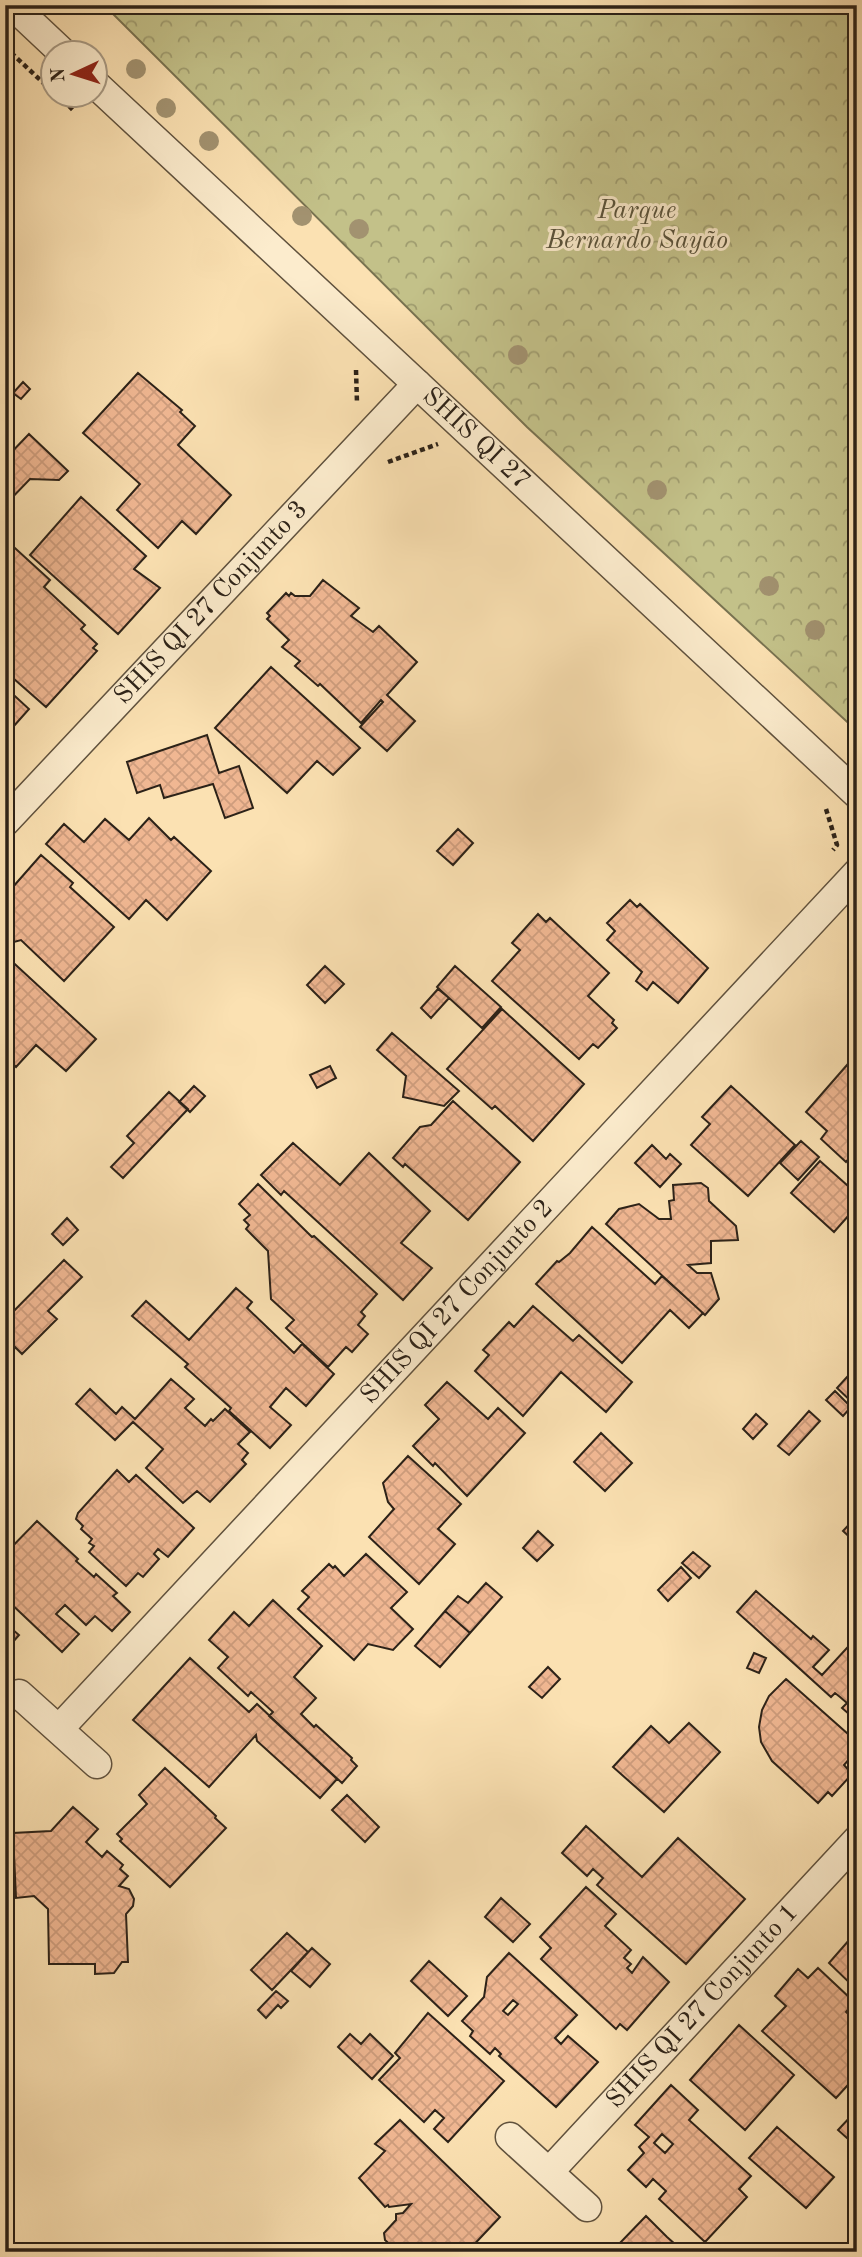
<svg xmlns="http://www.w3.org/2000/svg" width="862" height="2257" font-family="'Old Standard TT',serif">
  <style>
    .park { fill: url(#park-crowns); stroke: #787250; stroke-width: 2 }
    .building { fill: url(#building-cross-hatch); stroke: #2c2218; stroke-width: 2; fill-rule: evenodd }
    .lines { fill: none; stroke-linecap: round; stroke-linejoin: round }
    .street-casing { stroke: #60523e; stroke-width: 31 }
    .path { stroke: #2c2218; stroke-width: 4.5; stroke-dasharray: 5 3.5; stroke-linecap: butt }
    .street { stroke: #fceccd; stroke-width: 28 }
    .tree { fill: #a29270 }
    .labels { text-anchor: middle; dominant-baseline: central; stroke-width: 6; stroke-linejoin: round; paint-order: stroke }
    .park-label { font-size: 26px; font-style: italic; fill: #59523a; stroke: #fceccd }
    .street-label { font-size: 26px; fill: #2c2218; stroke: #fceccd }
  </style>
  <defs>
    <pattern id="park-crowns" width="20" height="18" patternUnits="userSpaceOnUse" patternTransform="scale(1.75)"><rect width="20" height="18" fill="#c3c189"/><path d="M2 6a3 3 0 1 1 6 0M12 15a3 3 0 1 1 6 0" fill="none" stroke="#9f9c6f"/></pattern>
    <pattern id="building-cross-hatch" width="8" height="8" patternUnits="userSpaceOnUse" patternTransform="scale(1.75)"><rect width="8" height="8" fill="#f0b792"/><path d="M0 0l8 8M0 8l8-8" fill="none" stroke="#ce9d7d"/></pattern>
  </defs>
  <rect width="100%" height="100%" fill="#fbe1b2"/>
  <filter id="stains"><feTurbulence type="fractalNoise" baseFrequency=".00286" numOctaves="4"/><feColorMatrix values="0 0 0 0 .2 0 0 0 0 .09 0 0 0 0 .02 0 0 0 .5 -.17"/></filter>
  <radialGradient id="worn" r=".72"><stop offset=".6" stop-color="#630" stop-opacity="0"/><stop offset="1" stop-color="#630" stop-opacity=".3"/></radialGradient>
  <path class="park" d="M104,5H857V731L527,427Z"/>
  <path class="building" d="M138,373L182,410L180,412L195,426L178,445L231,495L196,534L182,521L158,548L117,510L140,484L83,433Z
    M23,382L30,389L21,399L13,393Z
    M29,434L68,471L59,480L30,479L5,505V459Z
    M81,497L146,556L134,569L160,588L118,634L30,555Z
    M5,539L50,580L44,587L85,625L81,629L97,644L93,648L97,651L46,707L5,671Z
    M323,580L359,608L351,616L373,632L379,626L417,662L387,695L415,721L387,751L360,727L383,702L381,700L361,723L320,684L318,686L295,666L300,661L282,647L289,640L267,619L270,616L267,613L286,593L289,596L291,593L295,596H310Z
    M271,667L360,748L333,775L317,761L287,793L215,728Z
    M5,687L29,709L5,736Z
    M207,735L219,773L239,766L253,808L225,818L213,784L164,798L160,785L137,793L127,762Z
    M149,818L171,840L174,837L211,871L167,920L146,900L129,919L46,844L64,824L84,842L105,819L129,840Z
    M458,829L473,843L453,865L437,851Z
    M41,855L73,883L70,887L114,927L64,981L21,940L14,942L5,934V896Z
    M630,900L637,907L640,904L708,968L678,1003L653,982L647,990L636,981L642,972L607,940L615,931L607,923Z
    M538,914L546,922L550,918L609,973L588,996L614,1020L612,1023L617,1028L598,1048L593,1044L579,1059L492,981L520,950L512,943Z
    M5,955L96,1039L66,1071L36,1045L16,1067L5,1057Z
    M325,966L344,984L325,1003L307,985Z
    M455,966L501,1007L482,1028L437,987Z
    M438,989L449,998L431,1018L421,1008Z
    M502,1009L584,1084L533,1141L495,1106L492,1109L447,1069Z
    M392,1033L459,1091L444,1106L403,1097L406,1076L377,1050Z
    M847,1065L857,1073V1163L850,1157L846,1162L821,1139L827,1131L806,1112Z
    M330,1066L336,1078L317,1088L310,1075Z
    M194,1086L205,1096L190,1112L179,1102Z
    M731,1086L795,1145L748,1196L691,1145L710,1124L702,1117Z
    M169,1092L188,1109L123,1178L111,1167L134,1143L127,1136Z
    M453,1101L520,1162L468,1220L405,1164L403,1167L393,1158L420,1127L431,1125Z
    M801,1141L819,1157L798,1180L780,1163Z
    M293,1143L340,1185L369,1153L430,1211L401,1243L432,1268L403,1300L284,1191L281,1195L261,1175Z
    M652,1145L666,1159L670,1154L681,1164L660,1187L635,1163Z
    M820,1161L857,1194V1206L834,1232L791,1193Z
    M701,1183L708,1188L709,1201L736,1226L738,1240L711,1241V1263L688,1265L697,1273H711L719,1299L705,1315L606,1224L619,1209L639,1204L659,1219H671L669,1201L674,1200L673,1185Z
    M258,1184L312,1237L314,1236L377,1294L361,1312L365,1316L358,1325L368,1334L352,1352L346,1347L328,1367L286,1328L294,1320L271,1299L268,1251L246,1229L249,1225L244,1220L250,1215L239,1204Z
    M67,1218L78,1230L63,1245L52,1234Z
    M592,1227L655,1284L662,1276L703,1313L689,1328L670,1310L622,1363L536,1284L557,1261L559,1262L570,1253Z
    M64,1260L82,1277L48,1311L57,1319L22,1354L5,1337V1320Z
    M236,1288L252,1302L247,1308L294,1353L302,1344L334,1374L306,1406L286,1388L270,1407L291,1425L270,1448L229,1411L231,1408L185,1367L188,1364L132,1316L146,1301L189,1340Z
    M533,1306L573,1341L579,1335L632,1382L606,1412L561,1372L523,1416L475,1371L489,1355L483,1350L509,1322L514,1327Z
    M5,1339L15,1348L5,1359Z
    M857,1366V1401L854,1404L837,1388Z
    M171,1379L194,1399L185,1408L205,1426L211,1419L213,1421L225,1409L250,1432L238,1444L248,1453L242,1460L246,1464L210,1502L197,1491L183,1503L146,1468L163,1449L133,1422L115,1440L76,1404L90,1389L116,1414L122,1407L135,1419Z
    M447,1382L488,1419L498,1408L525,1433L467,1496L435,1463L433,1466L413,1446L439,1419L425,1405Z
    M835,1391L851,1407L843,1416L826,1400Z
    M809,1411L820,1421L789,1455L778,1446Z
    M756,1414L767,1424L753,1439L743,1429Z
    M601,1433L632,1463L605,1491L574,1462Z
    M408,1456L461,1504L438,1529L455,1544L419,1584L369,1537L394,1509L388,1502L383,1483Z
    M117,1470L129,1482L136,1475L194,1528L168,1557L158,1549L154,1554L159,1559L143,1577L138,1573L126,1586L89,1552L94,1546L89,1543L92,1539L81,1529L83,1526L76,1519L78,1513Z
    M857,1516V1544L843,1531Z
    M37,1521L78,1559L76,1561L94,1577L96,1574L117,1593L113,1596L130,1612L112,1631L95,1616L86,1625L65,1605L56,1614L79,1634L62,1652L5,1598V1554Z
    M538,1531L553,1545L537,1561L523,1548Z
    M693,1552L710,1566L699,1578L682,1563Z
    M366,1554L407,1592L391,1608L413,1629L393,1650L368,1644L354,1660L298,1609L309,1597L302,1591L329,1564L333,1568L335,1566L344,1576Z
    M681,1567L691,1578L668,1601L658,1590Z
    M486,1583L502,1597L470,1633L445,1611L458,1596L468,1603Z
    M756,1591L811,1639L813,1636L829,1650L813,1667L822,1675L857,1637V1721L842,1708L847,1703L840,1697L835,1693L831,1697L737,1612Z
    M273,1600L322,1646L294,1677L316,1698L301,1714L314,1727L316,1725L352,1758L351,1760L357,1766L342,1783L269,1716L273,1712L251,1692L248,1696L218,1668L228,1657L209,1640L234,1612L249,1626Z
    M445,1611L470,1633L440,1667L415,1646Z
    M5,1623L19,1635L5,1651Z
    M754,1653L766,1658L759,1673L747,1668Z
    M190,1658L249,1712L257,1704L337,1779L320,1798L257,1741L256,1735L209,1787L133,1720Z
    M548,1667L560,1679L542,1698L529,1687Z
    M786,1679L857,1742V1750L844,1765L852,1774L832,1796L828,1792L818,1803L772,1761L761,1742L759,1727L762,1710L769,1696Z
    M689,1723L720,1752L664,1812L613,1767L651,1726L669,1743Z
    M165,1768L216,1816L215,1818L226,1828L170,1887L120,1841L122,1839L117,1834L147,1804L139,1795Z
    M347,1795L379,1827L365,1842L332,1810Z
    M73,1807L98,1829L86,1842L102,1857L107,1851L123,1865L120,1869L128,1876L119,1886L129,1889L134,1899L133,1906L126,1914L128,1962H122L114,1973L95,1974V1964H49L48,1909L34,1896L16,1898L13,1833L51,1831Z
    M586,1826L642,1877L678,1838L745,1899L686,1964L597,1885L603,1878L593,1869L587,1876L562,1853Z
    M586,1887L616,1914L605,1926L631,1950L624,1958L631,1964L627,1968L632,1973L643,1957L669,1982L627,2030L620,2024L616,2029L541,1959L551,1948L540,1937Z
    M501,1898L530,1924L513,1942L485,1917Z
    M857,1931V1990L829,1963Z
    M287,1933L308,1952L272,1990L251,1970Z
    M312,1948L330,1964L310,1987L291,1971Z
    M509,1953L577,2015L555,2038L561,2044L568,2036L598,2062L556,2107L499,2056L501,2054L495,2048L490,2054L470,2036L473,2031L462,2021L484,1997L487,1977ZM513,2000L518,2004L508,2015L503,2011Z
    M429,1961L467,1996L448,2016L411,1981Z
    M818,1968L850,1998L857,1991V2010L852,2005L846,2012L857,2022V2075L836,2098L762,2031L786,2006L775,1996L798,1969L808,1978Z
    M276,1991L288,2001L281,2008L278,2005L266,2018L258,2010Z
    M428,2013L504,2081L448,2142L434,2129L444,2118L435,2110L424,2122L379,2080L400,2058L395,2053Z
    M739,2025L794,2075L745,2130L690,2080Z
    M350,2034L361,2044L370,2034L393,2056L372,2079L338,2047Z
    M671,2085L698,2110L689,2120L751,2176L739,2189L747,2197L705,2242L659,2199L666,2191L653,2179L646,2187L628,2170L644,2153L639,2147L649,2137L635,2125ZM662,2134L673,2144L665,2153L654,2143Z
    M851,2116L857,2121V2147L838,2130Z
    M400,2120L500,2217L467,2252L455,2246L449,2252H394L395,2249L385,2240L384,2233L396,2220V2214L403,2213L411,2204L389,2207L388,2205L385,2207L359,2178L385,2151L375,2144Z
    M777,2127L834,2177L806,2208L749,2158Z
    M646,2216L667,2237L684,2252H619L622,2249L618,2245Z"/>
  <g class="lines">
    <defs>
      <g id="street">
        <path d="M12,5L62,52"/>
        <path id="s1" d="M94,83L857,794"/>
        <path id="s2" d="M5,822L417,384"/>
        <path d="M19,1694L97,1764"/>
        <path id="s3" d="M59,1729L857,873"/>
        <path d="M510,2137L587,2207"/>
        <path id="s4" d="M549,2172L857,1840"/>
      </g>
    </defs>
    <use href="#street" class="street-casing"/>
    <path class="path" d="M5,47L52,91
      M57,94L74,111
      M356,370L357,403
      M388,462L438,444
      M826,809L837,845L833,850"/>
    <use href="#street" class="street"/>
  </g>
  <g class="tree">
    <circle cx="136" cy="69" r="10"/>
    <circle cx="166" cy="108" r="10"/>
    <circle cx="209" cy="141" r="10"/>
    <circle cx="302" cy="216" r="10"/>
    <circle cx="359" cy="229" r="10"/>
    <circle cx="518" cy="355" r="10"/>
    <circle cx="657" cy="490" r="10"/>
    <circle cx="769" cy="586" r="10"/>
    <circle cx="815" cy="630" r="10"/>
  </g>
  <g class="labels">
    <g class="park-label">
      <text x="637" y="211">Parque<tspan x="637" dy="30">Bernardo Sayão</tspan></text>
    </g>
    <g class="street-label">
      <text stroke="none"><textPath href="#s1" startOffset="522">SHIS QI 27</textPath></text>
      <text stroke="none"><textPath href="#s2" startOffset="301">SHIS QI 27 Conjunto 3</textPath></text>
      <text stroke="none"><textPath href="#s3" startOffset="584">SHIS QI 27 Conjunto 2</textPath></text>
      <text stroke="none"><textPath href="#s4" startOffset="226">SHIS QI 27 Conjunto 1</textPath></text>
    </g>
  </g>
  <rect width="862" height="2257" fill="none" stroke="#fbe1b2" stroke-width="28"/>
  <rect x="7" y="7" width="848" height="2243" fill="none" stroke="#2c2218" stroke-width="3.5"/>
  <rect x="14" y="14" width="834" height="2229" fill="none" stroke="#2c2218" stroke-width="2"/>
  <g transform="translate(74 74) rotate(266)"><circle r="33" fill="#fceccd" stroke="#a99b85" stroke-width="2"/>
  <path d="M0-5L12 26L0 18L-12 26Z" fill="#8f2418"/>
  <text y="-10" font-size="19" font-weight="bold" text-anchor="middle" fill="#2c2218">N</text>
  </g>
  <rect width="100%" height="100%" filter="url(#stains)"/>
  <rect width="100%" height="100%" fill="url(#worn)"/>
</svg>
